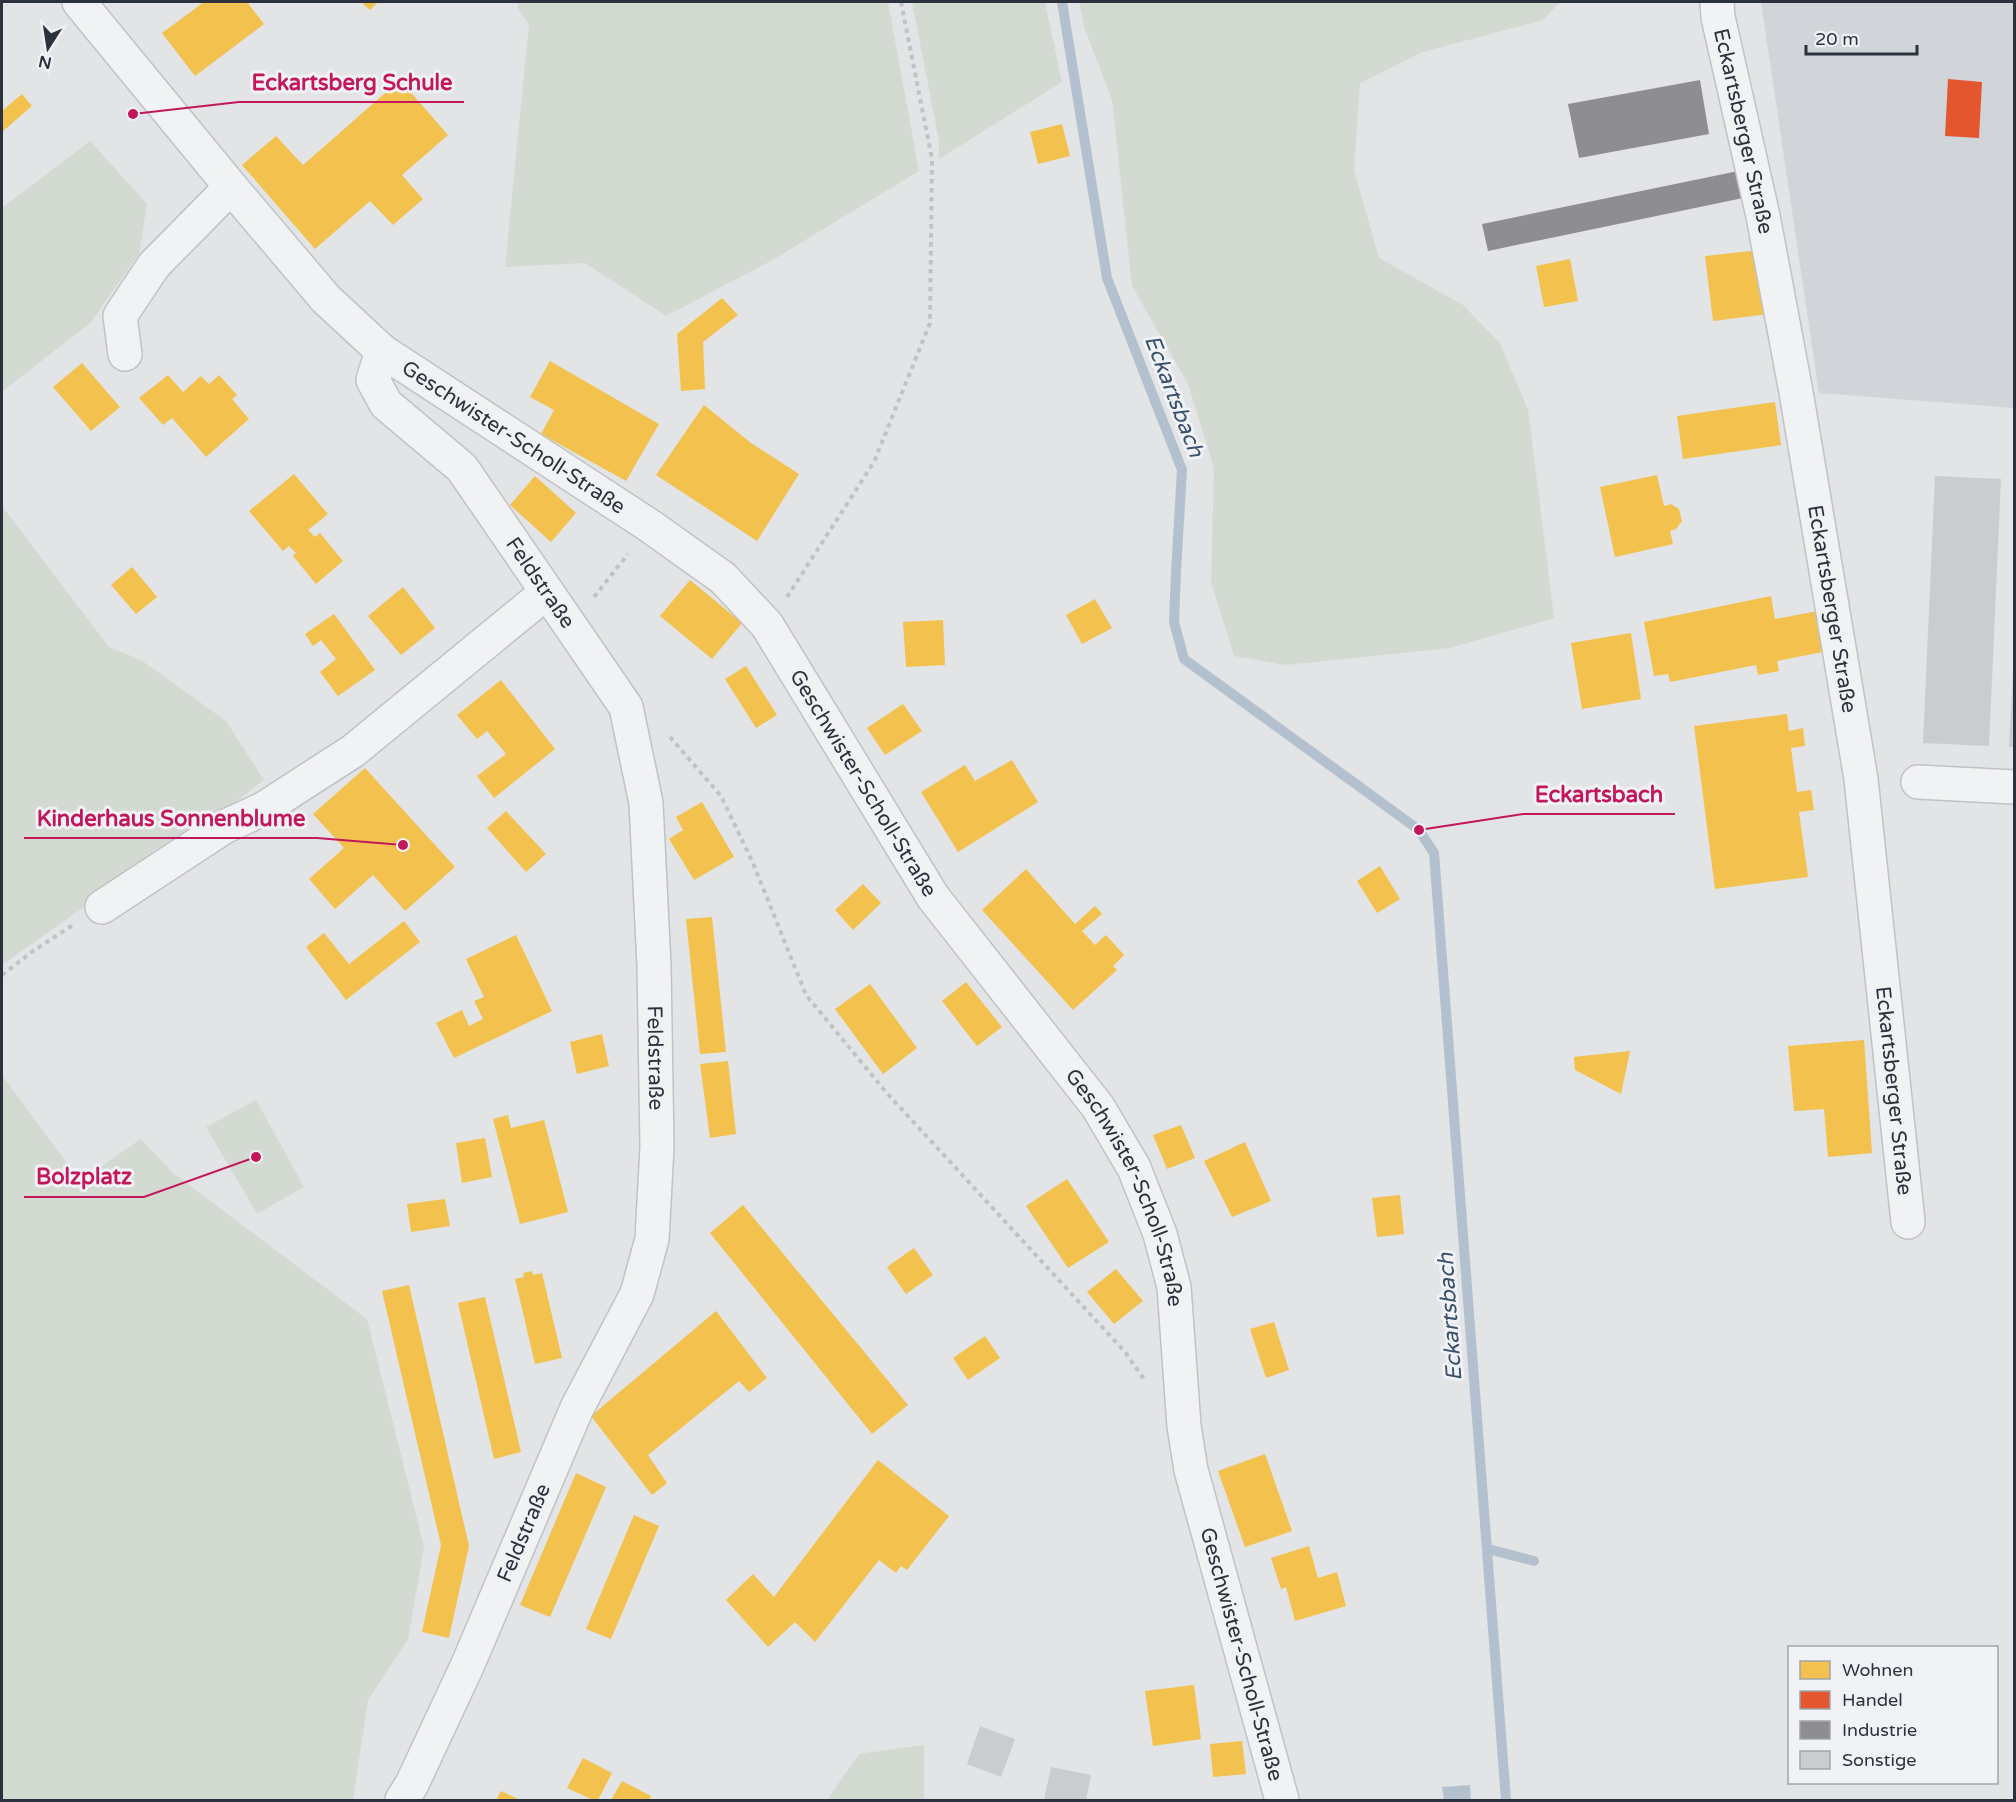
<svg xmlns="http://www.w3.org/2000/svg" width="2016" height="1802" font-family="'Varela Round',sans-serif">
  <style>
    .built { fill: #d1d4d9 }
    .green { fill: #d3dad2 }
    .water { fill: #b3c1ce }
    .homes { fill: #f2c14e }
    .shops { fill: #e4572e }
    .industry { fill: #8d8d92 }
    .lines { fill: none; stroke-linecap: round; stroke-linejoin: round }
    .stream { stroke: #b3c1ce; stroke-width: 10 }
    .building { fill: #caccce }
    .minor-casing { stroke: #c0c2c4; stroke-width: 36 }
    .path { stroke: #c0c2c5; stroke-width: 4; stroke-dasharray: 4.5 4.5; stroke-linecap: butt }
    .minor { stroke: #f1f2f3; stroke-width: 33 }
    .labels { text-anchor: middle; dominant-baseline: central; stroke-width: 6; stroke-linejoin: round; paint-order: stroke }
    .street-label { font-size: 21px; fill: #2b323e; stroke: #f0f2f5 }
    .water-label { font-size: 22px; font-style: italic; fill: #39516d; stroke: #f0f2f5 }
    .leader { fill: none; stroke: #c2185b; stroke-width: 2 }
    .callout-dot { fill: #c2185b; stroke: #f0f2f5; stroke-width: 2 }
    .callout-label { font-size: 22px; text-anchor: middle; font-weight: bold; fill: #c2185b; stroke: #f0f2f5; stroke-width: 6; stroke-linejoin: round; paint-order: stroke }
  </style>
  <rect width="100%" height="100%" fill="#e2e4e6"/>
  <path class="built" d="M1761,2H2014V408L1819,393Z"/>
  <path class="green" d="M518,2H888L919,171L769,262L666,316L585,263L505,267L529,25L518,9Z
    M912,2H1045L1062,82L939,159V141Z
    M1079,2H1560L1543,20L1423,52L1360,83L1354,170L1379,258L1463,305L1500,343L1528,410L1554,618L1450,648L1286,665L1234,656L1211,582L1214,468L1188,384L1132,286L1112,100L1084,27Z
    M90,141L147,204L139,254L91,322L2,392V208Z
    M2,506L109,647L141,660L226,721L264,780L232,805L153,851L98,897L2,965Z
    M2,1075L80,1181L141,1139L173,1173L367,1319L424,1547L408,1639L368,1700L353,1800H2Z
    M256,1100L304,1187L257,1214L206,1127Z
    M924,1745V1800H827L859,1754Z"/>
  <path class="water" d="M1470,1785L1471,1800H1444L1442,1787Z"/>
  <path class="homes" d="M204,2H247L264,24L195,76L162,33Z
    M361,2H378L370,10Z
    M400,80L448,135L402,175L423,199L393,225L370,201L315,249L242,165L276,136L303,165Z
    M22,94L32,106L2,132V111Z
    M1062,124L1070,156L1038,164L1030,132Z
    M1760,250L1768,314L1713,321L1705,256Z
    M1570,259L1578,301L1544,307L1536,266Z
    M722,298L738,315L703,342L705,389L681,391L677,334Z
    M550,361L659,424L626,481L541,434L554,410L530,397Z
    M82,363L120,407L91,431L53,387Z
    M168,375L183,392L201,376L209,384L219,375L237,395L232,399L249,419L206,457L172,418L163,425L139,398Z
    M1775,402L1781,445L1683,459L1677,416Z
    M704,405L751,443L799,474L757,541L656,475Z
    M294,474L328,514L308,530L315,537L320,533L343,561L316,584L293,556L296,553L289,546L283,551L249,511Z
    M1657,475L1664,506L1671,504L1679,509L1682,521L1676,529L1670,531L1673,544L1615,557L1600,487Z
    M535,476L576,513L551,542L510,505Z
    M132,567L157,597L136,614L111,585Z
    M690,580L742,623L712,659L660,616Z
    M403,587L435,628L401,655L368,616Z
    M1771,596L1775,619L1818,611V625L1823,652L1777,661L1779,671L1758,675L1756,665L1670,682L1668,674L1654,676L1644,622Z
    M1095,599L1112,628L1082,644L1066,615Z
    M334,614L375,670L338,696L320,672L336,659L321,640L313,646L305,634Z
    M943,620L945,665L906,667L903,622Z
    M1631,633L1641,699L1582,709L1571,643Z
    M746,666L777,715L756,728L725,679Z
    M501,680L555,749L494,798L477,776L506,754L487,731L477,739L457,715Z
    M903,704L922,731L885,755L867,728Z
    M1787,714L1789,731L1803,728L1805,746L1791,748L1797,792L1811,790L1814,810L1799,812L1808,877L1715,889L1694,726Z
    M1012,760L1038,802L958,852L921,792L965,765L975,781Z
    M365,768L455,867L405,911L373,875L335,909L309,879L344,848L313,814Z
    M702,802L734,857L694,880L669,839L683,830L676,817Z
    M506,811L546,854L526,872L487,828Z
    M1380,866L1400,899L1377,913L1357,881Z
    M1026,869L1075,924L1095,906L1102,914L1082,931L1095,945L1106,935L1124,955L1113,966L1117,970L1073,1010L982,910Z
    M863,884L881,903L853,930L835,910Z
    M712,917L726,1052L700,1054L686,919Z
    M404,921L420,942L346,1000L306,947L324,933L349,964Z
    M516,935L552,1011L454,1058L436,1023L462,1010L469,1026L483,1019L474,1001L484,997L466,959Z
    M966,982L1002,1027L977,1046L942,1001Z
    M870,984L917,1048L883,1074L835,1009Z
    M602,1034L609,1066L577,1074L570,1042Z
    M1864,1040L1872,1153L1828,1157L1824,1109L1794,1111L1788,1046Z
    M1630,1051L1621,1094L1575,1070L1574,1057Z
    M728,1061L736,1134L710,1138L700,1064Z
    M508,1115L511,1128L544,1120L568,1212L520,1224L493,1119Z
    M1181,1125L1195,1158L1167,1169L1153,1135Z
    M485,1138L492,1177L462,1183L456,1143Z
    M1245,1142L1271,1201L1232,1217L1204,1161Z
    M1067,1179L1109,1242L1068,1268L1026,1206Z
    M1400,1195L1404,1234L1377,1237L1372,1198Z
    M445,1199L450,1226L411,1232L407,1204Z
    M743,1205L908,1405L872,1434L710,1233Z
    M914,1248L933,1275L906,1294L887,1267Z
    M1116,1269L1143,1301L1114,1324L1087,1292Z
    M532,1271L533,1275L542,1273L562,1358L535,1364L515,1279L524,1277L523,1273Z
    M409,1285L469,1546L449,1638L422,1632L441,1545L382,1291Z
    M485,1297L521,1452L494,1459L458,1303Z
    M716,1311L767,1378L749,1392L739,1381L648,1455L667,1483L652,1495L591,1416Z
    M1274,1322L1289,1370L1266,1378L1250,1329Z
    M985,1336L1000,1358L968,1380L953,1358Z
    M1265,1454L1292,1531L1245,1547L1218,1471Z
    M878,1460L949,1516L907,1570L901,1566L896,1573L879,1560L815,1642L795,1622L768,1647L726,1600L753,1574L774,1597Z
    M576,1473L606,1487L550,1617L520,1605Z
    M634,1515L659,1526L611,1639L586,1629Z
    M1309,1546L1318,1578L1337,1572L1346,1606L1295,1621L1286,1587L1281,1589L1271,1558Z
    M1194,1685L1201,1739L1153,1746L1145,1691Z
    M1242,1741L1246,1774L1213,1777L1210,1744Z
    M583,1758L612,1773L598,1800H593L567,1788Z
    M622,1781L651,1796L649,1800H611Z
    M501,1791L520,1800H496Z"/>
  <path class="shops" d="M1948,79L1982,82L1979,138L1945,136Z"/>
  <path class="industry" d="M1700,80L1709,134L1579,158L1568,104Z
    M1743,170L1748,197L1488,251L1482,224Z"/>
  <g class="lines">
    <path class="stream" d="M1062,2L1107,278L1182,470L1176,572L1174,622L1184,659L1419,830L1434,853L1506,1800
      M1488,1549L1534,1561"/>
  </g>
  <path class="building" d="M1935,476L2001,479L1989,746L1923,743Z
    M2013,671H2014V747H2009Z
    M980,1726L1015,1739L1001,1777L967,1764Z
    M1051,1767L1091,1775L1086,1800H1044Z"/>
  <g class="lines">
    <defs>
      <g id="minor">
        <path id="s1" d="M79,2L231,187L326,299L382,351L650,526L723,578L767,625L933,897L1098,1107L1134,1168L1160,1234L1174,1287L1184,1426L1191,1470L1282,1800"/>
        <path id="s2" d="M1717,2L1718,17L1763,216L1796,392L1861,779L1908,1222"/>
        <path id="s3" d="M382,351L373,380L386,404L462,468L626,707L646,803L654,966L657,1147L652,1239L637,1294L577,1408L468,1664L412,1784L402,1800"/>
        <path d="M125,354L120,316L154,265L231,187"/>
        <path d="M1918,782L2014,787"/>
        <path d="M102,907L224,827L263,809L353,751L547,592"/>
      </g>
    </defs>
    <use href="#minor" class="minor-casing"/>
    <path class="path" d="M594,597L628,554
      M787,597L874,462L930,323L932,159L901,2
      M670,737L721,796L753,863L806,995L885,1091L1125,1352L1144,1379
      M2,975L33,951L73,925"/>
    <use href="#minor" class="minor"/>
  </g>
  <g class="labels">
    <g class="street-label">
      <text stroke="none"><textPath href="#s2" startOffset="132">Eckartsberger Straße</textPath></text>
      <text stroke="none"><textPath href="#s1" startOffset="620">Geschwister-Scholl-Straße</textPath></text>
      <text stroke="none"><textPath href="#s3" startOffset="296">Feldstraße</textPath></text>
      <text stroke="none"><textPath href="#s2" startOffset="618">Eckartsberger Straße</textPath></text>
      <text stroke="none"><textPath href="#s1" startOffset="1122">Geschwister-Scholl-Straße</textPath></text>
      <text stroke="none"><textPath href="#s3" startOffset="800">Feldstraße</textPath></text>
      <text stroke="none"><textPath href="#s2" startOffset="1104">Eckartsberger Straße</textPath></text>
      <text stroke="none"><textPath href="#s1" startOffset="1608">Geschwister-Scholl-Straße</textPath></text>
      <text transform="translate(524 1533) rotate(-67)">Feldstraße</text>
      <text stroke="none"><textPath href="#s1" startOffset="2094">Geschwister-Scholl-Straße</textPath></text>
    </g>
    <g class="water-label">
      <text transform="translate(1174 396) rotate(69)">Eckartsbach</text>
      <text transform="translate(1450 1317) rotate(-94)">Eckartsbach</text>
    </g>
  </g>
  <path class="leader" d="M133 114L239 102H464M1419 830L1523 814H1675M403 845L317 838H24M256 1157L144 1197H24"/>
  <g class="callout-dot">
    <circle cx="133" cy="114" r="6"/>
    <circle cx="1419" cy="830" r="6"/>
    <circle cx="403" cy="845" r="6"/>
    <circle cx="256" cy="1157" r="6"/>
  </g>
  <g class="callout-label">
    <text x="352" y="90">Eckartsberg Schule</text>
    <text x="1599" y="802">Eckartsbach</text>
    <text x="171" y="826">Kinderhaus Sonnenblume</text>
    <text x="84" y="1184">Bolzplatz</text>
  </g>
  <rect width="2016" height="1802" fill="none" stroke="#2b323e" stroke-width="6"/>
  <rect x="1788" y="1646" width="210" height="138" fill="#f0f2f5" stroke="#a1a5ac" stroke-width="1.5"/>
  <rect x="1800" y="1661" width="30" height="18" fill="#f2c14e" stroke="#a1a5ac" stroke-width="1.5"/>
  <text x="1842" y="1676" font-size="18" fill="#2b323e">Wohnen</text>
  <rect x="1800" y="1691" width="30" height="18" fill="#e4572e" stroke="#a1a5ac" stroke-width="1.5"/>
  <text x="1842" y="1706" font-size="18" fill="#2b323e">Handel</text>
  <rect x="1800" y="1721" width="30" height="18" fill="#8d8d92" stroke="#a1a5ac" stroke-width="1.5"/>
  <text x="1842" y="1736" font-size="18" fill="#2b323e">Industrie</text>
  <rect x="1800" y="1751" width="30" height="18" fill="#caccce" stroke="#a1a5ac" stroke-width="1.5"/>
  <text x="1842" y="1766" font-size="18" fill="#2b323e">Sonstige</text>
  <g transform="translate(48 48) rotate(192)" stroke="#f0f2f5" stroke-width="4.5" paint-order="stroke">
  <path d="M0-4.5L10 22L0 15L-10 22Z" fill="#2b323e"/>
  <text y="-9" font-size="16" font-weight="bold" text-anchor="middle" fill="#2b323e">N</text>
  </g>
  <path d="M1806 45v9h111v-9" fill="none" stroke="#2b323e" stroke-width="3"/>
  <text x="1815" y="45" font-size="18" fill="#2b323e" stroke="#f0f2f5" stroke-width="4.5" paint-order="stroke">20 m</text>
</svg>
